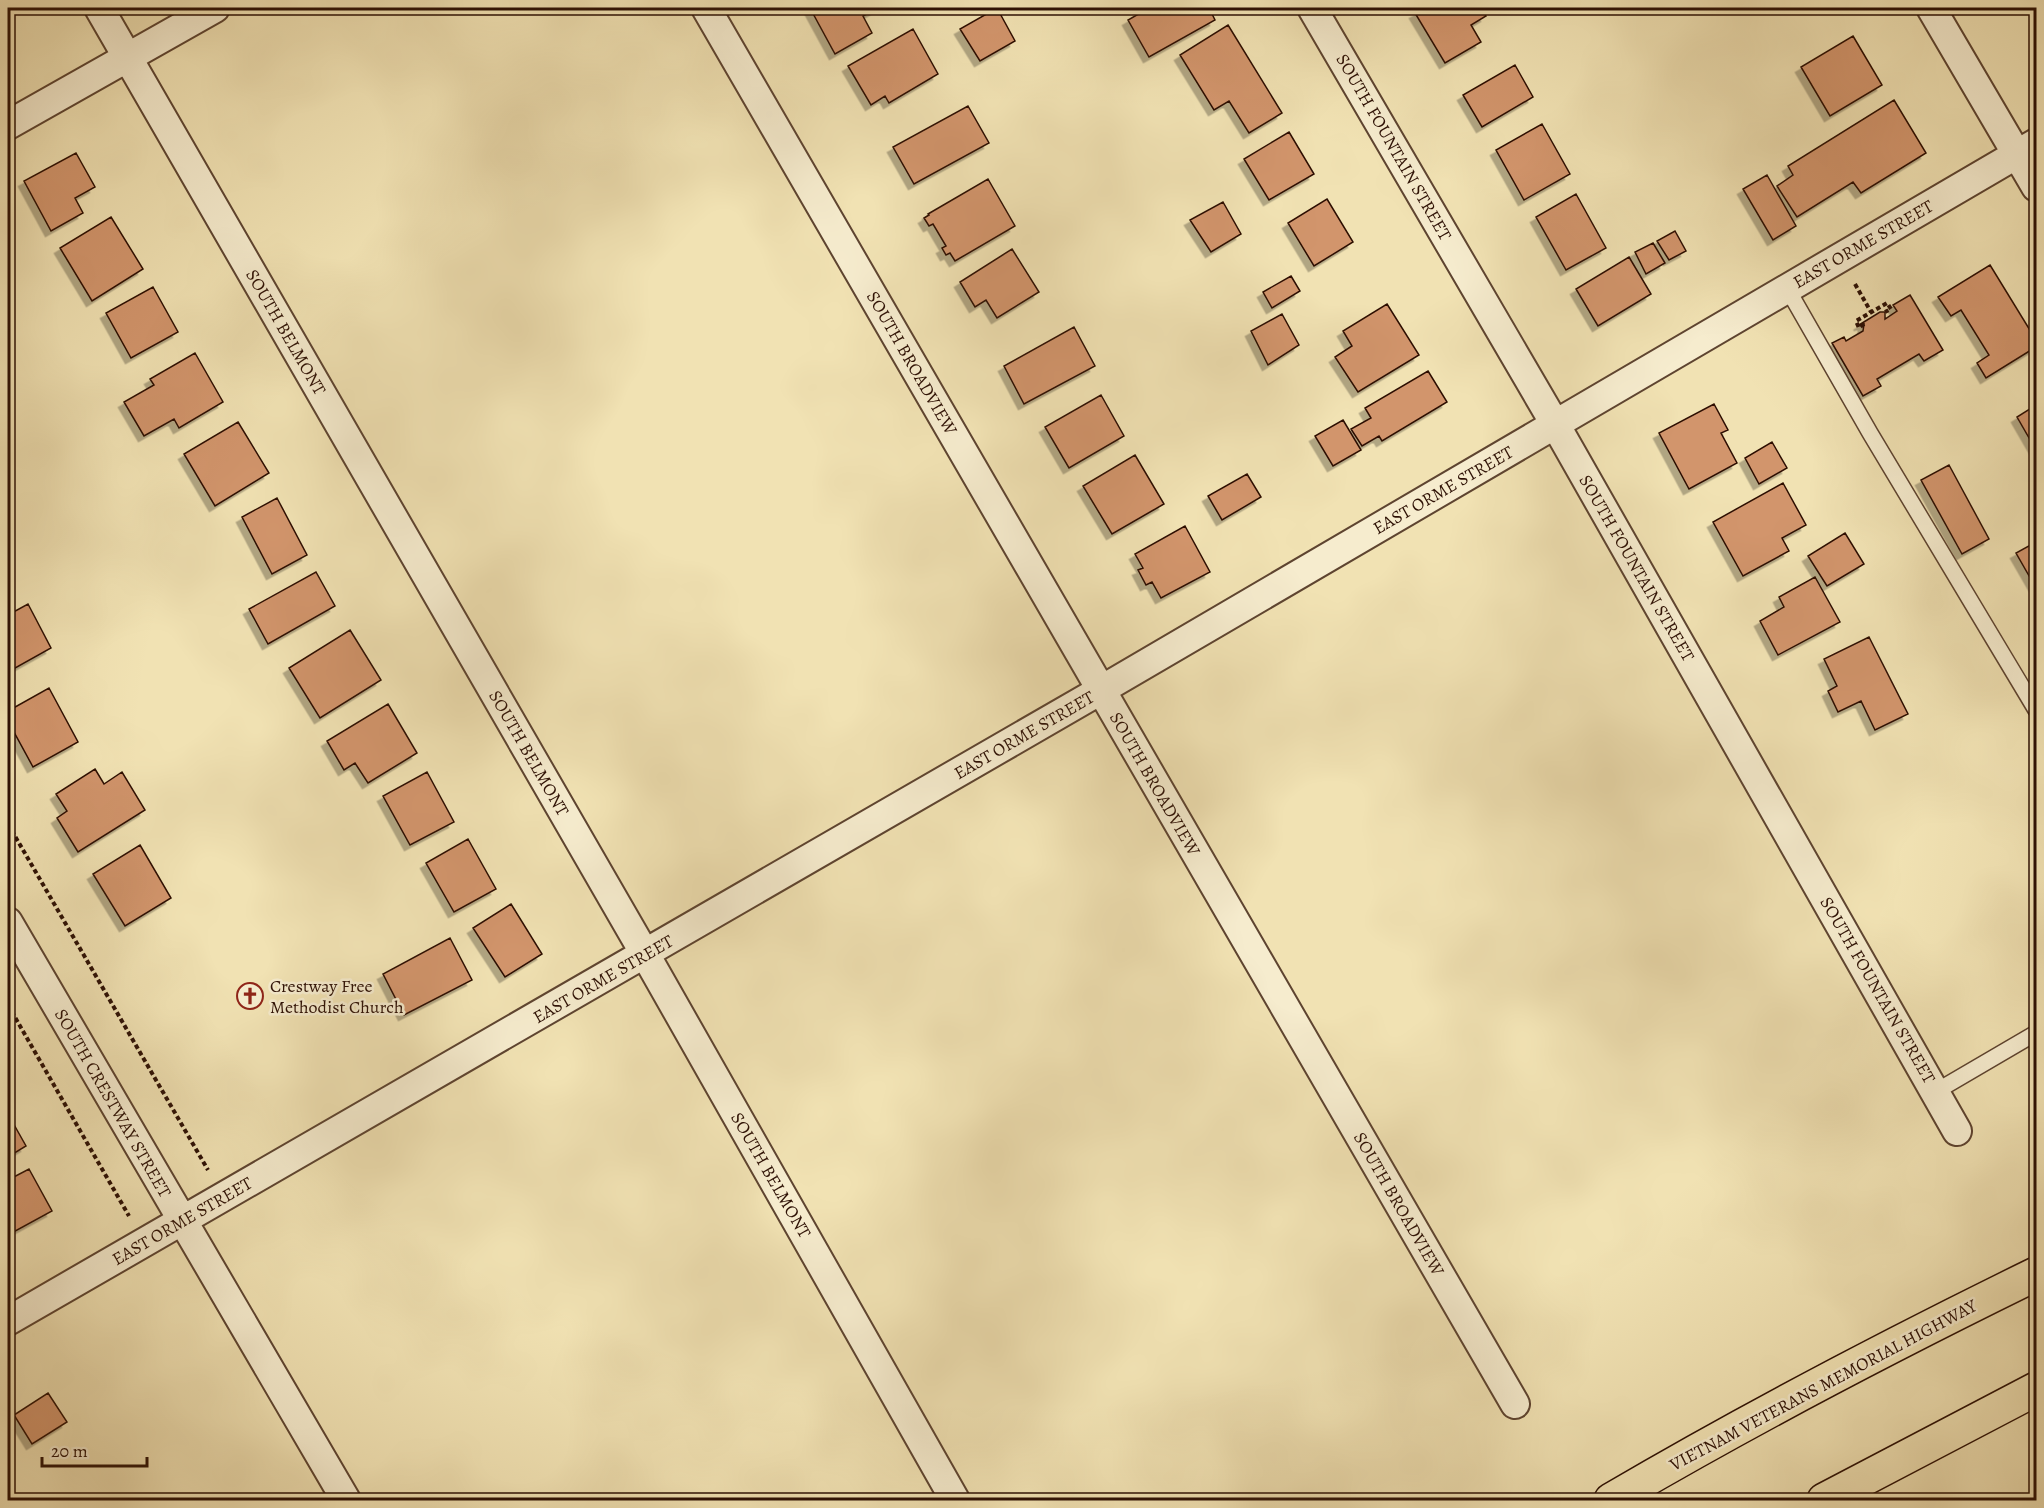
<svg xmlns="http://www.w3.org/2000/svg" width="2044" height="1508" font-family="Alegreya,serif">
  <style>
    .building { fill: #d2956c; stroke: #2d1004; stroke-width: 1.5; filter: url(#shadow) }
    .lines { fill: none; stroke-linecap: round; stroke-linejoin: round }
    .service-casing { stroke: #5e4430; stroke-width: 18 }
    .minor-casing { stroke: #5e4430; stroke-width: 32 }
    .motorway-casing { stroke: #2d1004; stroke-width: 36 }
    .path { stroke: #2d1004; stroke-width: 4; stroke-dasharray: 4.5 3; stroke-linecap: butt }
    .service { stroke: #f6ecce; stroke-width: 15 }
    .minor { stroke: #f6ecce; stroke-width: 28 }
    .motorway { stroke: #f1e2b3; stroke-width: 33 }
    .labels { text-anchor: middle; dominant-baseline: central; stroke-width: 5; stroke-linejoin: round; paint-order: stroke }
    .street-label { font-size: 18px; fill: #2d1004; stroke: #f6ecce }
    .poi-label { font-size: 18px; fill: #2d1004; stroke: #f6ecce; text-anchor: start }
  </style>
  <defs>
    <filter id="shadow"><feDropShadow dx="-5.5" dy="5.5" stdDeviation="0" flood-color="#0004"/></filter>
  </defs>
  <rect width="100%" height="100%" fill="#f1e2b3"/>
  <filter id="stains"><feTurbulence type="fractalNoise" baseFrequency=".00333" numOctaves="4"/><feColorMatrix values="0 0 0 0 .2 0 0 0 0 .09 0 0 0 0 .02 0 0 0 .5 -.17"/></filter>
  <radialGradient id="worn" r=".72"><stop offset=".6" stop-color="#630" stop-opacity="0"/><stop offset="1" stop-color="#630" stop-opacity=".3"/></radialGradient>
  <path class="building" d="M810,8H878L863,16L872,33L835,54Z
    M997,8L1015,41L980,61L960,29Z
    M1149,8H1209L1215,20L1149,57L1128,20Z
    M1425,8H1481L1486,16L1471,25L1481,42L1445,63L1415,13Z
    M1228,25L1282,113L1249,133L1229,101L1214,110L1180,55Z
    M913,29L938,74L889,103L885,96L871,105L848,66Z
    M1853,36L1882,85L1830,116L1801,67Z
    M1515,65L1533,97L1482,127L1463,95Z
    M1894,100L1926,153L1861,193L1853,182L1797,217L1777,186L1793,175L1788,166Z
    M968,106L989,143L914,184L893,147Z
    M1542,124L1570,174L1524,200L1496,150Z
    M1289,132L1314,174L1269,200L1244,159Z
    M76,153L95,187L75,198L83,213L51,231L24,181Z
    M1767,175L1796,226L1773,240L1743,189Z
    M988,179L1015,226L955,261L950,253L946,255L942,248L946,246L933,224L929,226L924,218L929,215L928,214Z
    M1576,194L1606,248L1566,270L1536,217Z
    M1327,199L1353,242L1314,266L1288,223Z
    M1223,202L1241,234L1211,252L1190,220Z
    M111,217L143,269L92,301L60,248Z
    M1675,231L1686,251L1669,260L1657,241Z
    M1653,243L1665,263L1646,274L1635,252Z
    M1012,249L1039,292L997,318L986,300L975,307L960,282Z
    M1629,257L1651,294L1598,326L1576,289Z
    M1990,265L2036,340V347L1986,378L1977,363L1989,355L1961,310L1951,316L1938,297Z
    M1291,276L1300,291L1272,308L1263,292Z
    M153,287L178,332L131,358L106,313Z
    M1910,295L1943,350L1924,361L1919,354L1877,379L1881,386L1863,396L1832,343L1844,337L1846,341L1863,331L1864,324L1859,325L1880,312H1885V319L1897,311L1893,305Z
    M1387,304L1419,355L1358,392L1335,357L1352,346L1343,331Z
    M1282,314L1299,345L1268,365L1251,331Z
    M1074,327L1095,366L1024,404L1004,366Z
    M195,353L223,402L179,428L174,419L144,436L124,402L154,385L150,379Z
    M1428,371L1447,402L1382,441L1379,436L1362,446L1351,429L1371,418L1365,408Z
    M1101,395L1124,436L1069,468L1045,427Z
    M1714,404L1728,430L1721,433L1737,463L1689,489L1659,433Z
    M2036,405V450L2017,417Z
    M1343,420L1361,450L1333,466L1315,436Z
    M238,422L269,473L215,506L184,454Z
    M1772,442L1787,468L1759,484L1745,458Z
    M1135,455L1164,504L1112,534L1083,486Z
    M1949,465L1989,539L1962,554L1921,480Z
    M1247,474L1261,497L1222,520L1208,496Z
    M1783,483L1806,525L1782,538L1789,551L1743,576L1713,522Z
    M277,498L307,555L272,574L242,517Z
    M1185,526L1210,572L1161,598L1152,582L1146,585L1138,570L1143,568L1135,554Z
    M1845,533L1864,564L1827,586L1808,556Z
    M2036,542V588L2016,553Z
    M316,572L335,606L268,644L249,609Z
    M1815,577L1840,622L1778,655L1760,621L1784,607L1779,597Z
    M28,604L51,648L8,672V615Z
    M350,630L381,680L320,718L289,668Z
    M1869,637L1908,714L1875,730L1861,701L1838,712L1828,691L1837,686L1824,659Z
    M49,688L78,742L33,767L8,721V711Z
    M388,704L417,753L368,783L355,763L344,770L327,741Z
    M95,769L104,784L122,772L145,810L78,852L57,818L67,811L56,794Z
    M427,772L454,822L410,845L383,796Z
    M468,839L496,889L454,912L426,863Z
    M140,845L171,898L125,926L93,874Z
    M511,904L542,954L505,977L473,928Z
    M450,938L472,980L404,1015L383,974Z
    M8,1114L26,1146L8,1157Z
    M29,1169L52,1211L8,1235V1180Z
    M48,1393L67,1422L32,1444L14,1415Z"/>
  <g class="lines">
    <defs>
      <path id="service" d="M1787,288L1870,433L2036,710
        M1935,1092L2036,1033"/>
      <path id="minor" d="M99,8L645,954L955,1500
        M706,8L1515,1404
        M1312,8L1555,424L1957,1131
        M1931,8L2036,187
        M8,125L215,8
        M8,922L346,1500
        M8,1321L1101,690L2036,143"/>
      <path id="motorway" d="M1611,1500C1749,1419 1893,1344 2036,1274
        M1824,1500L2036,1389"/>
    </defs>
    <use href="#service" class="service-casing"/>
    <use href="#minor" class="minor-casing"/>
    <use href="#motorway" class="motorway-casing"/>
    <path class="path" d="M1855,284L1871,312
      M1864,324L1859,328L1856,321L1887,303L1891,309L1885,312
      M8,824L208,1170
      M8,1005L129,1216"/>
    <use href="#service" class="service"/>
    <use href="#minor" class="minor"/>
    <use href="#motorway" class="motorway"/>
  </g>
  <defs>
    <symbol id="church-ring" viewBox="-11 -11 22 22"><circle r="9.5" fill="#f6ecce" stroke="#8f2418" stroke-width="1.5"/><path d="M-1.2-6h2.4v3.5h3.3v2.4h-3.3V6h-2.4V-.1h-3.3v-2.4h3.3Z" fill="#8f2418"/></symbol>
  </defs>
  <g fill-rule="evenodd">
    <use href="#church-ring" x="235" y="981" width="30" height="30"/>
  </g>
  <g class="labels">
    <g class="street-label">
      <text transform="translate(1394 147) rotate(60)">SOUTH FOUNTAIN STREET</text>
      <text transform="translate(1863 244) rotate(-30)">EAST ORME STREET</text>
      <text transform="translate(286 332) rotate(60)">SOUTH BELMONT</text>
      <text transform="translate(912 363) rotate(60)">SOUTH BROADVIEW</text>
      <text transform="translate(1443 490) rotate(-30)">EAST ORME STREET</text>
      <text transform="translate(1637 568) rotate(60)">SOUTH FOUNTAIN STREET</text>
      <text transform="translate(1024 735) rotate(-30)">EAST ORME STREET</text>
      <text transform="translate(529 753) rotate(60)">SOUTH BELMONT</text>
      <text transform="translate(1155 784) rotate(60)">SOUTH BROADVIEW</text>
      <text transform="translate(603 979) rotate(-30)">EAST ORME STREET</text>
      <text transform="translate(1878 990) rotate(60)">SOUTH FOUNTAIN STREET</text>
      <text transform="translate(113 1103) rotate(60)">SOUTH CRESTWAY STREET</text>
      <text transform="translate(771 1175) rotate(60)">SOUTH BELMONT</text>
      <text transform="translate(1399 1204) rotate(60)">SOUTH BROADVIEW</text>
      <text transform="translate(182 1221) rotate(-30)">EAST ORME STREET</text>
      <text transform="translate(1823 1385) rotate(-28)">VIETNAM VETERANS MEMORIAL HIGHWAY</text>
    </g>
    <g class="poi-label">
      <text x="270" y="986">Crestway Free<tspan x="270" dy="21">Methodist Church</tspan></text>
    </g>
  </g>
  <rect width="2044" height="1508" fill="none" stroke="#f1e2b3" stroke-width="30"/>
  <rect x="9" y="9" width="2026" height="1490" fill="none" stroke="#2d1004" stroke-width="3"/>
  <rect x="15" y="15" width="2014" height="1478" fill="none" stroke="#2d1004" stroke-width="1.5"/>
  <path d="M42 1457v9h105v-9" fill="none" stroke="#2d1004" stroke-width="3"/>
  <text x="51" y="1457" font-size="18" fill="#2d1004" stroke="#f6ecce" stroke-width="4.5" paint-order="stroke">20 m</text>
  <rect width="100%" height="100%" filter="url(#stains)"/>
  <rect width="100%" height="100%" fill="url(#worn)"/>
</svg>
